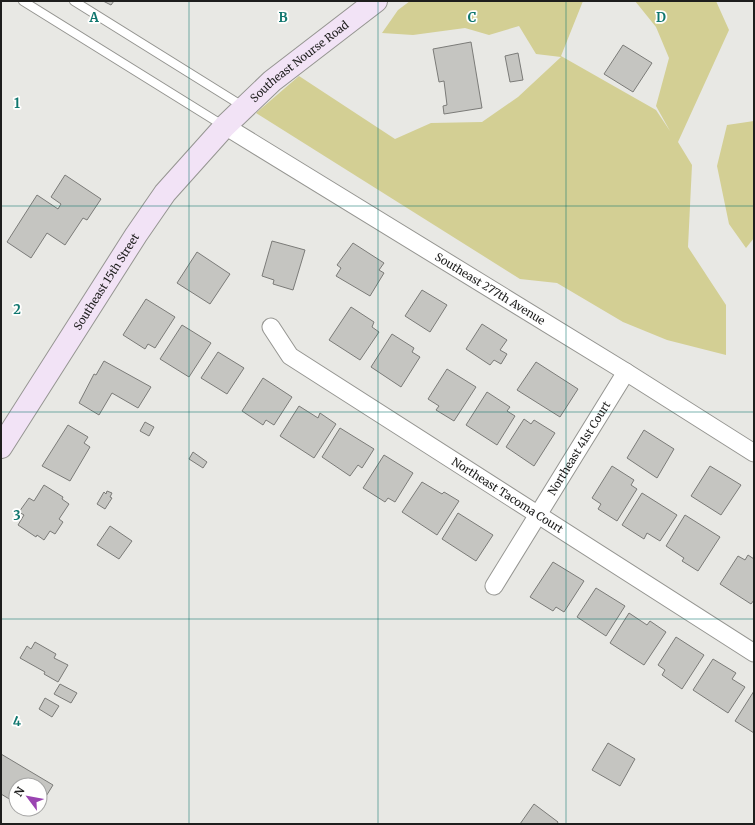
<svg xmlns="http://www.w3.org/2000/svg" width="755" height="825" font-family="Merriweather,serif">
  <style>
    .green { fill: #d3cf94 }
    .building { fill: #c5c5c1; stroke: #7b7b78 }
    .lines { fill: none; stroke-linecap: round; stroke-linejoin: round }
    .lane-casing { stroke: #959591; stroke-width: 10 }
    .street-casing { stroke: #959591; stroke-width: 19 }
    .secondary-casing { stroke: #959591; stroke-width: 24 }
    .lane { stroke: #fff; stroke-width: 8 }
    .street { stroke: #fff; stroke-width: 17 }
    .secondary { stroke: #f2e3f6; stroke-width: 22 }
    .grid { fill: none; stroke: #0f766e; stroke-width: 1; stroke-opacity: 0.55 }
    .labels { text-anchor: middle; dominant-baseline: central; stroke-width: 3.5; stroke-linejoin: round; paint-order: stroke }
    .street-label { font-size: 11px; fill: #1e1e1d; stroke: #fffffe }
    .grid-label { font-size: 13px; text-anchor: middle; font-weight: bold; fill: #0f766e; stroke: #fffffe; stroke-width: 3.5; stroke-linejoin: round; paint-order: stroke }
  </style>
  <rect width="100%" height="100%" fill="#e8e8e4"/>
  <path class="green" d="M410,1H583L561,56L656,110L670,131L656,106L669,58L656,27L635,1H716L729,30L678,142L692,165L688,247L726,305V355L667,340L623,322L557,283L520,279L256,113L299,76L395,139L431,123L482,122L518,97L561,57L536,54L519,26L489,35L465,28L413,35L382,33L398,10Z
    M754,121V238L746,248L729,224L717,166L727,125Z"/>
  <path class="building" d="M103,1H114L111,5Z
    M471,42L482,108L444,114L443,106L447,105L444,81L439,82L433,49Z
    M623,45L652,63L633,92L604,74Z
    M518,53L523,80L510,82L505,56Z
    M65,175L101,199L87,220L83,218L65,245L47,233L31,258L7,242L37,195L58,209L61,204L51,197Z
    M272,241L305,250L293,290L273,284L274,280L262,276Z
    M353,243L384,263L379,270L384,273L370,296L336,276L341,268L337,265Z
    M197,252L230,274L210,304L177,283Z
    M422,290L447,305L430,332L405,316Z
    M146,299L175,317L155,348L148,344L145,349L123,335Z
    M351,307L374,322L372,327L379,332L360,360L329,340Z
    M482,324L507,340L500,350L507,354L501,364L494,360L490,365L466,349Z
    M182,325L211,343L189,377L160,359Z
    M392,334L414,348L412,352L420,357L401,387L371,367Z
    M218,352L244,368L227,394L201,378Z
    M104,361L151,387L138,408L112,393L99,415L79,403L94,374L96,375Z
    M536,362L578,389L560,417L517,390Z
    M447,369L476,387L454,421L436,410L439,406L428,399Z
    M263,378L292,397L274,425L266,420L263,425L242,411Z
    M487,392L510,407L507,411L515,416L497,445L466,425Z
    M299,406L318,418L320,413L336,424L314,458L280,436Z
    M524,419L531,424L534,420L555,433L534,466L506,447Z
    M145,422L154,427L149,436L140,431Z
    M68,425L88,437L84,443L90,447L70,481L42,466Z
    M340,428L374,449L362,468L358,465L350,476L322,457Z
    M644,430L674,449L657,478L627,458Z
    M193,452L207,462L203,468L189,459Z
    M384,455L413,473L395,502L388,498L385,502L363,488Z
    M612,466L634,480L631,485L637,489L617,521L598,509L601,504L592,498Z
    M710,466L741,485L721,515L691,496Z
    M422,482L442,494L444,492L459,501L437,535L402,512Z
    M44,485L63,497L62,499L69,504L59,519L63,522L55,534L50,531L44,540L37,535L36,537L18,525L24,515L19,512L29,498L34,501Z
    M107,491L112,493L110,497L112,498L105,509L97,504L104,492L106,494Z
    M642,493L677,515L660,541L647,533L644,539L622,525Z
    M458,513L493,535L476,561L442,539Z
    M685,515L720,537L698,571L682,561L684,558L666,546Z
    M110,526L132,541L119,559L97,545Z
    M748,555L754,559V600L751,604L720,584L738,556L745,560Z
    M553,562L584,581L564,612L556,607L553,611L530,597Z
    M596,588L625,606L606,636L577,617Z
    M629,613L647,625L650,621L666,632L644,665L610,643Z
    M676,637L704,655L682,689L662,675L665,670L658,665Z
    M35,642L56,654L54,658L68,665L58,682L44,674L45,672L20,658L27,646L31,649Z
    M713,659L736,673L732,679L745,687L728,713L693,690Z
    M60,684L77,693L71,703L54,694Z
    M754,691V733L735,721Z
    M45,698L59,706L52,717L39,709Z
    M608,743L635,759L620,786L592,770Z
    M1,754L53,785L40,806V785H16V803L1,794Z
    M534,804L558,822L557,824H520Z
    M26,809H38L35,814Z"/>
  <g class="lines">
    <defs>
      <path id="lane" d="M23,1L224,126
        M74,1L244,107"/>
      <g id="street">
        <path id="s1" d="M225,126L626,372L754,453"/>
        <path id="s2" d="M271,327L290,356L754,653"/>
        <path id="s3" d="M494,586L626,372"/>
      </g>
      <g id="secondary">
        <path id="s4" d="M1,447L136,235L165,193L225,126L272,81L376,1"/>
      </g>
    </defs>
    <use href="#lane" class="lane-casing"/>
    <use href="#street" class="street-casing"/>
    <use href="#secondary" class="secondary-casing"/>
    <use href="#lane" class="lane"/>
    <use href="#street" class="street"/>
    <use href="#secondary" class="secondary"/>
  </g>
  <path class="grid" d="M189,1V824M378,1V824M566,1V824M1,206H754M1,412H754M1,619H754"/>
  <g class="labels">
    <g class="street-label">
      <text stroke="none"><textPath href="#s4" startOffset="491">Southeast Nourse Road</textPath></text>
      <text stroke="none"><textPath href="#s4" startOffset="196">Southeast 15th Street</textPath></text>
      <text stroke="none"><textPath href="#s1" startOffset="311">Southeast 277th Avenue</textPath></text>
      <text stroke="none"><textPath href="#s3" startOffset="162">Northeast 41st Court</textPath></text>
      <text stroke="none"><textPath href="#s2" startOffset="293">Northeast Tacoma Court</textPath></text>
    </g>
  </g>
  <g class="grid-label">
    <text x="94" y="22">A</text>
    <text x="283" y="22">B</text>
    <text x="472" y="22">C</text>
    <text x="661" y="22">D</text>
    <text x="17" y="108">1</text>
    <text x="17" y="314">2</text>
    <text x="17" y="520">3</text>
    <text x="17" y="726">4</text>
  </g>
  <rect width="755" height="825" fill="none" stroke="#1e1e1d" stroke-width="4"/>
  <g transform="translate(28 797) rotate(302)"><circle r="19" fill="#fffffe" stroke="#a5a5a4"/>
  <path d="M0-3L7 15L0 10L-7 15Z" fill="#9a44b1"/>
  <text y="-6" font-size="11" font-weight="bold" text-anchor="middle" fill="#1e1e1d">N</text>
  </g>
</svg>
